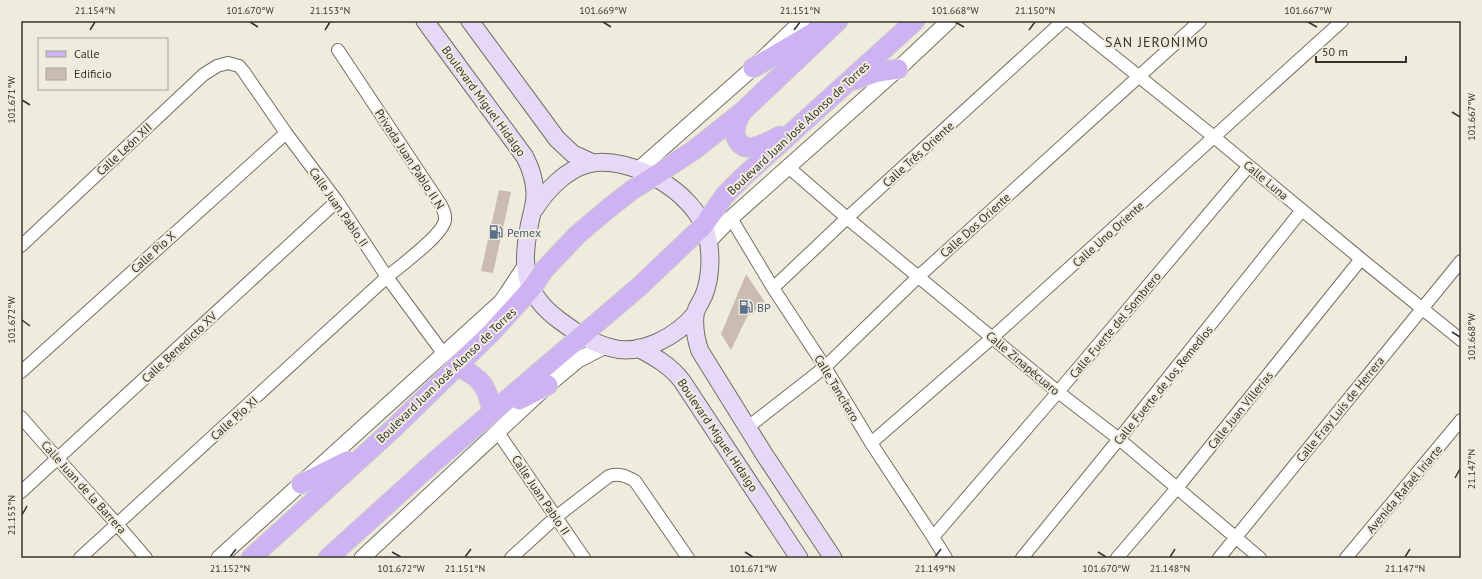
<svg xmlns="http://www.w3.org/2000/svg" width="1482" height="579" font-family="'PT Sans',sans-serif">
  <style>
    .building { fill: #cbbcb3 }
    .lines { fill: none; stroke-linecap: round; stroke-linejoin: round }
    .minor-casing { stroke: #737062; stroke-width: 14 }
    .tertiary-casing { stroke: #737062; stroke-width: 17 }
    .secondary-casing { stroke: #737062; stroke-width: 19 }
    .primary-casing { stroke: #cececd; stroke-width: 21 }
    .minor { stroke: #fff; stroke-width: 12 }
    .tertiary { stroke: #fff; stroke-width: 15 }
    .secondary { stroke: #e6d9f8; stroke-width: 17 }
    .primary { stroke: #cdb3f1; stroke-width: 19 }
    .ticks { fill: none; stroke: #34332d; stroke-width: 1.5 }
    .labels { text-anchor: middle; dominant-baseline: central; stroke-width: 4; stroke-linejoin: round; paint-order: stroke }
    .street-label { font-size: 12px; fill: #34332d; stroke: #f0ecdd }
    .service-label { font-size: 12px; fill: #4e5e75; stroke: #f0ecdd; text-anchor: start }
    .quarter-label { font-size: 14px; letter-spacing: 1px; fill: #34332d; stroke: #f0ecdd }
    .neatline { fill: none; stroke: #34332d; stroke-width: 1.5 }
    .ticks-label { font-size: 10px; text-anchor: middle; fill: #34332d }
  </style>
  <rect width="100%" height="100%" fill="#f0ecdd"/>
  <path class="building" d="M499,190L511,192L493,273L481,271Z
    M746,274L765,302L747,317L731,350L721,334Z"/>
  <g class="lines">
    <defs>
      <path id="minor" d="M1070,21L1214,137L1361,259L1461,340
        M787,166L847,218L1058,392L1119,439L1260,558
        M731,218L773,288L825,367L871,443L933,537L946,558
        M21,246L203,75L217,66L228,63L239,66L244,72L286,133L337,201L387,277L443,353
        M773,288L847,218L1063,21
        M21,372L286,133
        M21,417C62,465 106,510 146,558
        M748,427L825,367L919,276L1200,21
        M497,431L584,558
        M871,443L993,337L1342,21
        M21,492L337,201
        M933,537L1058,392L1249,166
        M80,558L387,277C400,266 443,235 445,220C446,214 443,210 441,205L338,50
        M511,558L556,517L609,476C620,473 626,476 635,481L688,558
        M1022,558L1119,439L1302,210
        M1117,558L1177,488L1361,259
        M1219,558L1461,261
        M1346,558L1461,420"/>
      <path id="tertiary" d="M639,169L753,68L802,21
        M708,242L731,218L898,69L949,21
        M219,558L501,302L508,292L525,266
        M362,558L548,385L578,360L605,346"/>
      <path id="secondary" d="M425,21L525,157C531,169 535,180 535,194C535,206 531,215 529,227C521,268 524,294 559,320C578,334 589,342 612,348C641,356 677,336 695,314
        M470,21L557,139L573,154L593,163
        M534,210C546,191 565,170 588,164C630,154 694,192 706,232C712,251 711,277 704,295C701,302 696,308 695,315C694,326 696,340 700,351L764,454L833,558
        M638,348C655,357 671,366 682,381L799,558"/>
      <path id="primary" d="M753,68L816,31
        M854,80L878,72L898,69
        M742,112C740,116 737,121 736,126C733,138 740,150 754,147C763,145 772,140 780,136
        M456,366C481,377 488,386 492,413
        M519,400L548,385
        M301,484L347,461
        M251,558L395,427L492,332L531,289L544,270L577,235L609,208L632,190L653,177L694,150L742,112L838,21
        M328,558L434,462L640,286L704,225L725,195L743,177L915,21"/>
    </defs>
    <use href="#minor" class="minor-casing"/>
    <use href="#tertiary" class="tertiary-casing"/>
    <use href="#secondary" class="secondary-casing"/>
    <use href="#primary" class="primary-casing"/>
    <use href="#minor" class="minor"/>
    <use href="#tertiary" class="tertiary"/>
    <use href="#secondary" class="secondary"/>
    <use href="#primary" class="primary"/>
  </g>
  <path class="ticks" d="M250,22L258,27M603,22L611,27M955,22L964,27M1308,22L1317,27M90,30L95,22M325,30L330,22M794,30L800,22M1029,30L1035,22M22,100L30,105M1452,112L1460,117M22,320L30,326M1452,332L1460,337M1455,478L1460,469M22,515L27,506M392,552L401,557M745,552L753,557M1098,552L1106,557M230,557L236,549M465,557L471,549M935,557L941,549M1170,557L1175,549M1405,557L1410,549"/>
  <defs>
    <symbol id="fuel-bare" viewBox="-9 -9 18 18"><path d="M-5.5-6h7V0h2V4h1.3V-2.5L3-4.5l.8-.8L6-3V5H2.5V1h-1V6h-7ZM-4.2-4.7v3.2H.2V-4.7Z" fill="#5c6f8a" stroke="#f0ecdd" stroke-width="2.5" paint-order="stroke"/></symbol>
  </defs>
  <g fill-rule="evenodd">
    <use href="#fuel-bare" x="486" y="222" width="20" height="20"/>
    <use href="#fuel-bare" x="736" y="297" width="20" height="20"/>
  </g>
  <g class="labels">
    <g class="street-label">
      <text transform="translate(484 101) rotate(54)">Boulevard Miguel Hidalgo</text>
      <text transform="translate(798 128) rotate(-43)">Boulevard Juan José Alonso de Torres</text>
      <text transform="translate(124 149) rotate(-43)">Calle León XII</text>
      <text transform="translate(918 154) rotate(-42)">Calle Três Oriente</text>
      <text transform="translate(410 159) rotate(57)">Privada Juan Pablo II N</text>
      <text transform="translate(1266 180) rotate(40)">Calle Luna</text>
      <text transform="translate(339 207) rotate(55)">Calle Juan Pablo II</text>
      <text transform="translate(975 225) rotate(-42)">Calle Dos Oriente</text>
      <text transform="translate(1108 234) rotate(-42)">Calle Uno Oriente</text>
      <text transform="translate(153 252) rotate(-42)">Calle Pío X</text>
      <text transform="translate(1115 325) rotate(-50)">Calle Fuerte del Sombrero</text>
      <text transform="translate(179 347) rotate(-43)">Calle Benedicto XV</text>
      <text transform="translate(1023 363) rotate(40)">Calle Zinapécuaro</text>
      <text transform="translate(446 375) rotate(-44)">Boulevard Juan José Alonso de Torres</text>
      <text transform="translate(1163 385) rotate(-51)">Calle Fuerte de los Remedios</text>
      <text transform="translate(837 388) rotate(59)">Calle Tancítaro</text>
      <text transform="translate(1340 409) rotate(-51)">Calle Fray Luís de Herrera</text>
      <text transform="translate(1240 410) rotate(-51)">Calle Juan Villerías</text>
      <text transform="translate(234 418) rotate(-42)">Calle Pío XI</text>
      <text transform="translate(718 435) rotate(56)">Boulevard Miguel Hidalgo</text>
      <text transform="translate(84 487) rotate(48)">Calle Juan de la Barrera</text>
      <text transform="translate(1404 489) rotate(-50)">Avenida Rafaél Iriarte</text>
      <text transform="translate(541 495) rotate(56)">Calle Juan Pablo II</text>
    </g>
    <g class="service-label">
      <text x="507" y="232">Pemex</text>
      <text x="757" y="307">BP</text>
    </g>
    <g class="quarter-label">
      <text x="1157" y="42">SAN JERONIMO</text>
    </g>
  </g>
  <rect width="1482" height="579" fill="none" stroke="#f0ecdd" stroke-width="44"/>
  <rect x="38" y="38" width="130" height="52" fill="#f0ecdd" stroke="#a5a297"/>
  <rect x="46" y="51" width="20" height="6" fill="#cdb3f1" stroke="#a5a297"/>
  <text x="74" y="58" font-size="12" fill="#34332d">Calle</text>
  <rect x="46" y="68" width="20" height="12" fill="#cbbcb3" stroke="#a5a297"/>
  <text x="74" y="78" font-size="12" fill="#34332d">Edificio</text>
  <path d="M1316 56v6h90v-6" fill="none" stroke="#34332d" stroke-width="2"/>
  <text x="1322" y="56" font-size="12" fill="#34332d" stroke="#f0ecdd" stroke-width="3" paint-order="stroke">50 m</text>
  <rect x="22" y="22" width="1438" height="535" class="neatline"/>
  <g class="ticks-label">
    <text x="95" y="14">21.154°N</text>
    <text x="250" y="14">101.670°W</text>
    <text x="330" y="14">21.153°N</text>
    <text x="603" y="14">101.669°W</text>
    <text x="800" y="14">21.151°N</text>
    <text x="955" y="14">101.668°W</text>
    <text x="1035" y="14">21.150°N</text>
    <text x="1308" y="14">101.667°W</text>
    <text transform="translate(11 100) rotate(-90)" y="4">101.671°W</text>
    <text transform="translate(1471 117) rotate(-90)" y="4">101.667°W</text>
    <text transform="translate(11 320) rotate(-90)" y="4">101.672°W</text>
    <text transform="translate(1471 337) rotate(-90)" y="4">101.668°W</text>
    <text transform="translate(1471 469) rotate(-90)" y="4">21.147°N</text>
    <text transform="translate(11 515) rotate(-90)" y="4">21.153°N</text>
    <text x="230" y="572">21.152°N</text>
    <text x="401" y="572">101.672°W</text>
    <text x="465" y="572">21.151°N</text>
    <text x="753" y="572">101.671°W</text>
    <text x="935" y="572">21.149°N</text>
    <text x="1106" y="572">101.670°W</text>
    <text x="1170" y="572">21.148°N</text>
    <text x="1405" y="572">21.147°N</text>
  </g>
</svg>
